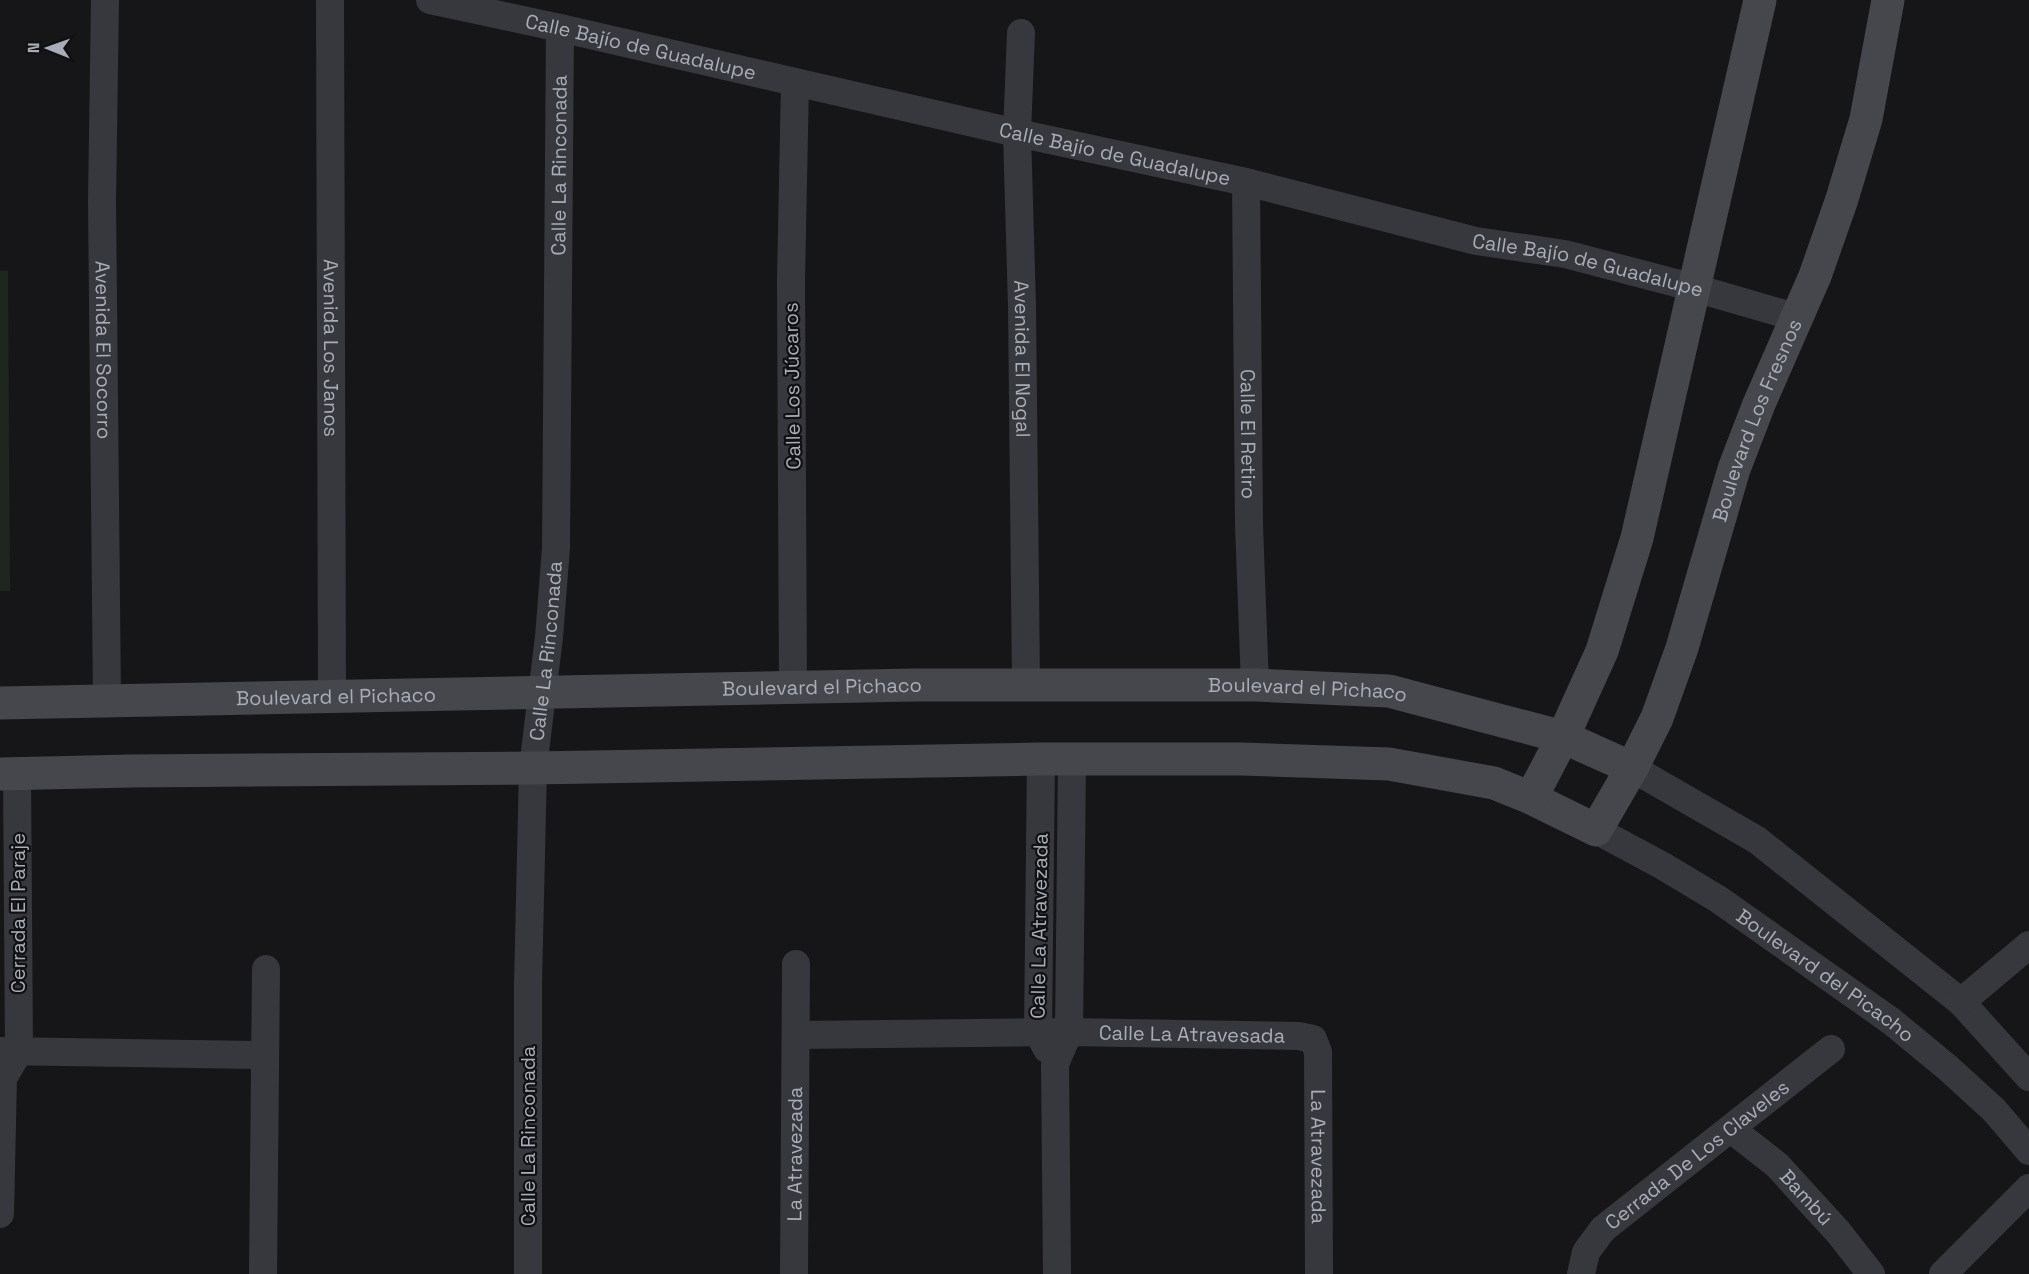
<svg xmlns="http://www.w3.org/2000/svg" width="2029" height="1274" font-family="'Space Grotesk',sans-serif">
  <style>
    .green { fill: #1e261f }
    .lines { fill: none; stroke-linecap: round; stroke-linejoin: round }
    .street { stroke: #37383d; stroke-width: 28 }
    .secondary { stroke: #45474d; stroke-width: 33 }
    .labels { text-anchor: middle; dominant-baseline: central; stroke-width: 4.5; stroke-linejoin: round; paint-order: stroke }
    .street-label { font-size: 20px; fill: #a8adb8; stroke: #111113 }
  </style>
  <rect width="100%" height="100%" fill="#161618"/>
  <path class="green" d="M0,271H8L10,591H0Z"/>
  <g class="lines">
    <g class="street">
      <path id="s1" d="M105,0L102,201L107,700"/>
      <path id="s2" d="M330,0L332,696"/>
      <path id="s3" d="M430,0L560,28L1017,133L1246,182L1476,241L1565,254L1695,288L1798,318"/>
      <path id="s4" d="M1021,33L1017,133L1022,306L1026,684"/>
      <path id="s5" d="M1246,182L1249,525L1255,685"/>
      <path d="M793,689L791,280L795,83"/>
      <path d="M1041,759L1038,1032L1047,1049"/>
      <path d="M1632,768L1757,840L1961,1002L2029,1077"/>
      <path id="s6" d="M1596,830L1663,866L1718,899L1891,1021L1948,1068L1994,1110L2029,1151"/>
      <path d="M1961,1002L2029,945"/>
      <path id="s7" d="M796,1035L1069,1032L1299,1036L1313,1039L1318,1052L1319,1274"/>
      <path d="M0,1051L264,1055"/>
      <path d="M0,1072L3,1078L0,1214"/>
      <path d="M3,1078L19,1051L17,774"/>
      <path id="s8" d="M1731,1129L1777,1165L1839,1233L1871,1274"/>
      <path d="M263,1274L266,969"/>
      <path id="s9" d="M528,1274V984L533,768L549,637L556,548L560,28"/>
      <path id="s10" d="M794,1274L796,964"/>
      <path d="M1057,1274L1055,1064L1069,1032L1072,759"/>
      <path id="s11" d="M1581,1274L1586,1252L1603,1229L1831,1049"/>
      <path d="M1943,1274L2029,1188"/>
    </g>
    <g class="secondary">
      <path id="s12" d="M0,703L915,685H1255L1389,691L1563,737L1632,768"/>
      <path id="s13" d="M0,774L131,771L533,768L1041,759H1242L1389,764L1494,783L1531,798L1596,830L1632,768L1657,718L1682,648L1734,469L1759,404L1815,276L1842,199L1866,119L1888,0"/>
      <path d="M1531,798L1563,737L1602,651L1637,538L1760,0"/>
    </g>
  </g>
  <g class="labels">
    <g class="street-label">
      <text stroke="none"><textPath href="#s3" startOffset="216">Calle Bajío de Guadalupe</textPath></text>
      <text stroke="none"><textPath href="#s3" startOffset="702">Calle Bajío de Guadalupe</textPath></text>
      <text stroke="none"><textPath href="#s9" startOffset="1110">Calle La Rinconada</textPath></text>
      <text stroke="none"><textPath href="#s3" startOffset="1188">Calle Bajío de Guadalupe</textPath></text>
      <text stroke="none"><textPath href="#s2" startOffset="348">Avenida Los Janos</textPath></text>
      <text stroke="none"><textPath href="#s1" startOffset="350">Avenida El Socorro</textPath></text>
      <text stroke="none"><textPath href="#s4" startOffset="326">Avenida El Nogal</textPath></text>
      <text transform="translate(792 386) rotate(-91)">Calle Los Júcaros</text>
      <text stroke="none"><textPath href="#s13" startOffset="2050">Boulevard Los Fresnos</textPath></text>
      <text stroke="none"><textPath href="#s5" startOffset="252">Calle El Retiro</textPath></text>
      <text stroke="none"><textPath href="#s9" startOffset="624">Calle La Rinconada</textPath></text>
      <text stroke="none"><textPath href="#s12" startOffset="822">Boulevard el Pichaco</textPath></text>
      <text stroke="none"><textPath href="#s12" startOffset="1308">Boulevard el Pichaco</textPath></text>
      <text stroke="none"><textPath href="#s12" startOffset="336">Boulevard el Pichaco</textPath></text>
      <text transform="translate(18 913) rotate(-90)">Cerrada El Paraje</text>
      <text transform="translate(1039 926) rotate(-89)">Calle La Atravezada</text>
      <text stroke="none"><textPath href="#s6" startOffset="272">Boulevard del Picacho</textPath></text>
      <text stroke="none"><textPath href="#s7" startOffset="396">Calle La Atravesada</textPath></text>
      <text transform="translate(528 1136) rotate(-90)">Calle La Rinconada</text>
      <text stroke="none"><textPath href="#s10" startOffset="120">La Atravezada</textPath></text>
      <text stroke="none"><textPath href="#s11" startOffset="171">Cerrada De Los Claveles</textPath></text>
      <text stroke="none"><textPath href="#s7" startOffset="636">La Atravezada</textPath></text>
      <text stroke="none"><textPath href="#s8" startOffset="102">Bambú</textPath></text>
    </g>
  </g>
  <g transform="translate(48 48) rotate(271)" stroke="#111113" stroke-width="4.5" paint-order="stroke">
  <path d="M0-4.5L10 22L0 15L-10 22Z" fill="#a8adb8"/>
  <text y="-9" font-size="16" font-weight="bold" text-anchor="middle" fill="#a8adb8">N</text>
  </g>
</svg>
